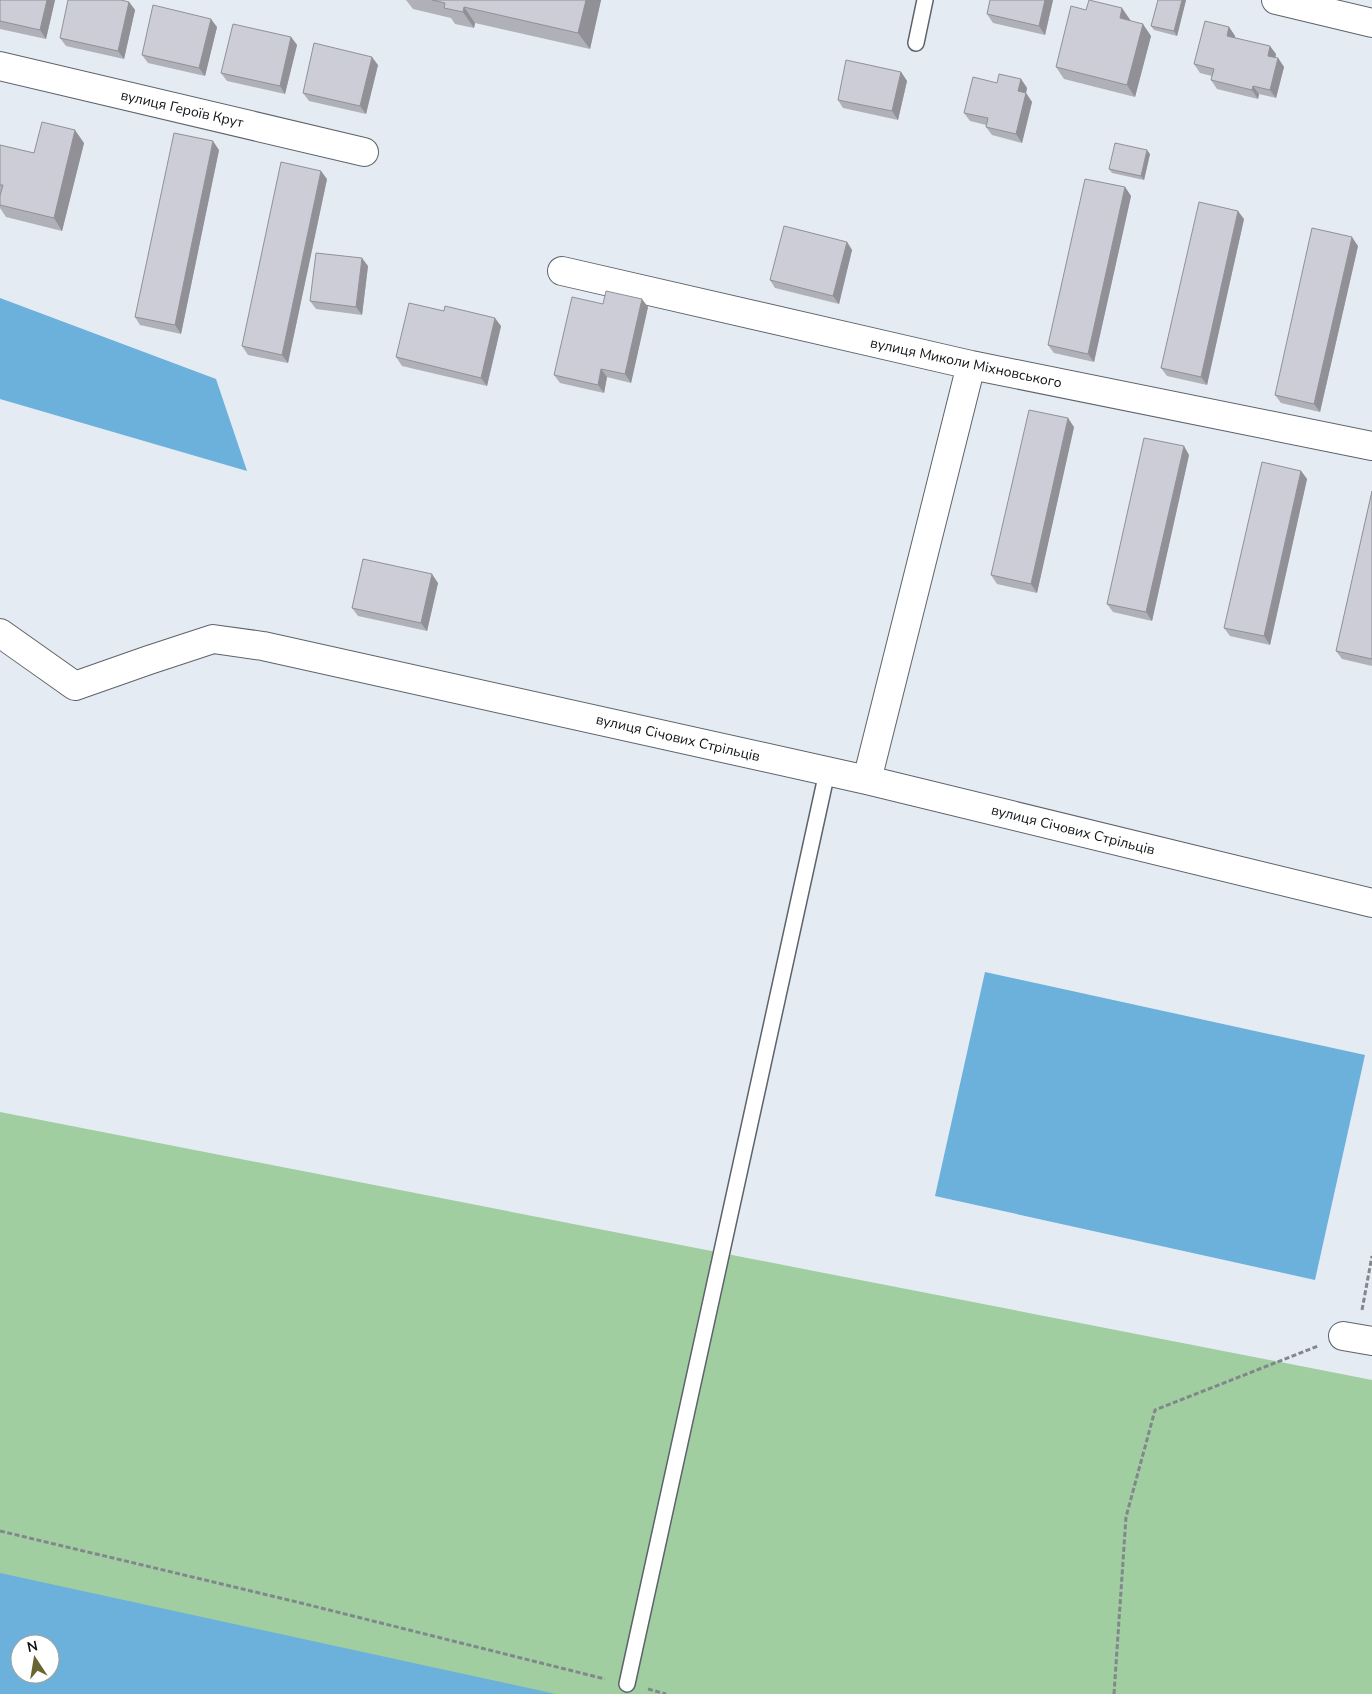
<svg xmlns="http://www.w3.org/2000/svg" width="1372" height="1694" font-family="'Nunito Sans',sans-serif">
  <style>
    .green { fill: #a0cea1; fill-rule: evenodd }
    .water { fill: #6bb1db; fill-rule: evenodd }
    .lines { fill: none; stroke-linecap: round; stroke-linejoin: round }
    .lane-casing { stroke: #5d636a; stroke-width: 18 }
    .street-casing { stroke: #5d636a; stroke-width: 30 }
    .path { stroke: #82878c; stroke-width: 3; stroke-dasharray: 5 2.5; stroke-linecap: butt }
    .lane { stroke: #fff; stroke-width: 15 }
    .street { stroke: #fff; stroke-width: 28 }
    .wall { fill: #b0b0b9 }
    .shaded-wall { fill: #909096 }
    .building { fill: #cdcdd7; stroke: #909096 }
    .labels { text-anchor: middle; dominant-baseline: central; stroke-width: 4.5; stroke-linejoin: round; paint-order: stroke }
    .street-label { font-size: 14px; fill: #101315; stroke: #fff }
  </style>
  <rect width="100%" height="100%" fill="#e4ebf3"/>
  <path class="green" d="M0,1112L1372,1380V1694H0ZM20,1644H50V1674H20Z"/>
  <path class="water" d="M0,298L216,379L247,471L0,399Z
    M985,972L1365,1055L1315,1280L935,1196Z
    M0,1573L556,1694H0ZM20,1644H50V1674H20Z"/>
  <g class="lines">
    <defs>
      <path id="lane" d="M916,43L925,0
        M627,1684L827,772"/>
      <path id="street" d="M1276,0L1372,23
        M0,66L364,152
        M562,271L971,365L1372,446
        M0,633L75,686L149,660L213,639L263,646L867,780L1372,903
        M867,780L971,365
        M1343,1336L1372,1341"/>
    </defs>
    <use href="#lane" class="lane-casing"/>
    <use href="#street" class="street-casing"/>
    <path class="path" d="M1362,1310L1372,1256
      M0,1531L297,1602L605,1679
      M648,1689L666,1694
      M1114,1694L1126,1517L1155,1410L1318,1346"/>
    <use href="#lane" class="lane"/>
    <use href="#street" class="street"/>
  </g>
  <path class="wall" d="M0,0H55L46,39L0,29Z
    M406,0H601L590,49L475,23L474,28L455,24L451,18L413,9Z
    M990,0H1053L1045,35L993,23L987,14Z
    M1158,0H1186L1177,36L1154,30L1151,26Z
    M129,2L135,10L124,59L66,46L60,38Z
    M1131,21L1151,36L1135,97L1064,79L1056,67Z
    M217,27L205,76L148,63L142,55Z
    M1229,27L1235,36L1234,37L1276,54L1275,58H1278L1284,67L1276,98L1259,94L1258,99L1217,89L1211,80L1212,76L1200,73L1194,64Z
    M291,37L297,45L285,94L227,81L221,73Z
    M378,65L366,114L309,101L303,93Z
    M901,72L907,81L898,120L843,108L838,100Z
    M1021,79L1027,88L1026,93L1032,102L1022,143L992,135L986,127V125L970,121L964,113L997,83Z
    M84,143L62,231L6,217L0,208V145L34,153Z
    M219,150L181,334L140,325L135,317Z
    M1150,154L1144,180L1112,173L1109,169Z
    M327,179L288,363L248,355L242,346Z
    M1125,187L1131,196L1094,362L1054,353L1048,345Z
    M1244,219L1207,385L1167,376L1161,368Z
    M847,242L852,250L839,304L775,288L770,280Z
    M1358,246L1320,412L1281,403L1275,395Z
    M368,266L362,315L316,309L310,301Z
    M603,304L648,307L631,383L607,377L604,393L560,383L554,375Z
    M501,326L487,386L402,366L396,357Z
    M1074,427L1037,593L997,584L991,575Z
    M1189,455L1152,621L1113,612L1107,604Z
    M1301,471L1307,479L1270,645L1230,636L1224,628Z
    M1372,491V666L1342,659L1336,651Z
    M438,583L427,631L358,616L352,608Z"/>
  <path class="shaded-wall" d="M47,0H55L46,39L40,30Z
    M586,0H601L590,49L578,33Z
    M1045,0H1053L1045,35L1039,26Z
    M1182,0H1186L1177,36L1174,31Z
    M129,2L135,10L124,59L118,51Z
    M464,7L475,23L474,28L463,12Z
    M1122,8L1131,21L1120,18Z
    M211,19L217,27L205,76L199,68Z
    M1143,24L1151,36L1135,97L1127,85Z
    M1229,27L1235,36L1233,44L1227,36Z
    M291,37L297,45L285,94L280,86Z
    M1270,46L1276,54L1274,64L1268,56Z
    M372,57L378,65L366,114L360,106Z
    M1278,58L1284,67L1276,98L1270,90Z
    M901,72L907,81L898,120L892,111Z
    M1021,79L1027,88L1026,93L1032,102L1022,143L1016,134L1018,91Z
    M1253,86L1259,94L1258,99L1252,90Z
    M75,130L84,143L62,231L54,218Z
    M213,141L219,150L181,334L175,325Z
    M1147,150L1150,154L1144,180L1141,176Z
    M321,171L327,179L288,363L282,355Z
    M1125,187L1131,196L1094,362L1088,354Z
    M1238,211L1244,219L1207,385L1201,377Z
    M1352,237L1358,246L1320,412L1314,404Z
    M847,242L852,250L839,304L833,296Z
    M362,258L368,266L362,315L356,307Z
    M642,299L648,307L631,383L625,374Z
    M495,318L501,326L487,386L481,378Z
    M601,369L607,377L604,393L598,385Z
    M1068,418L1074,427L1037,593L1031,584Z
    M1184,446L1189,455L1152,621L1146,612Z
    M1301,471L1307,479L1270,645L1264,636Z
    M432,574L438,583L427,631L421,623Z"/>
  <path class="building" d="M0,0H47L40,30L0,21Z
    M68,0H121L129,2L118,51L60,38Z
    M432,0H586L578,33L464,7L463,12L444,8L445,3Z
    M990,0H1045L1039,26L987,14Z
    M1089,0L1122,8L1120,18L1143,24L1127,85L1056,67L1071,6L1086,10Z
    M1158,0H1182L1174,31L1151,26Z
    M153,5L211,19L199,68L142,55Z
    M1205,21L1229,27L1227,36L1270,46L1268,56L1278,58L1270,90L1253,86L1252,90L1211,80L1214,69L1194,64Z
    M233,24L291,37L280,86L221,73Z
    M314,43L372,57L360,106L303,93Z
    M846,60L901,72L892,111L838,100Z
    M999,74L1021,79L1018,91L1026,93L1016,134L986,127L988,118L964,113L973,77L997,83Z
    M42,122L75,130L54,218L0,205V196L3,185H0V145L34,153Z
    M174,133L213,141L175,325L135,317Z
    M1115,143L1147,150L1141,176L1109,169Z
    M281,162L321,171L282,355L242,346Z
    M1085,179L1125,187L1088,354L1048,345Z
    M1199,202L1238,211L1201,377L1161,368Z
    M784,226L847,242L833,296L770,280Z
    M1312,228L1352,237L1314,404L1275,395Z
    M316,253L362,258L356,307L310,301Z
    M606,291L642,299L625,374L601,369L598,385L554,375L572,297L603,304Z
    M409,303L444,311L445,306L495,318L481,378L396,357Z
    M1029,410L1068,418L1031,584L991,575Z
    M1144,438L1184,446L1146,612L1107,604Z
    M1262,462L1301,471L1264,636L1224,628Z
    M1372,491V659L1336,651Z
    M363,559L432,574L421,623L352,608Z"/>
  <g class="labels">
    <g class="street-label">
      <text transform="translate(182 109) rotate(13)">вулиця Героїв Крут</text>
      <text transform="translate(966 363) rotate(12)">вулиця Миколи Міхновського</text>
      <text transform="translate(678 738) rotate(13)">вулиця Січових Стрільців</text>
      <text transform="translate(1073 830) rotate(14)">вулиця Січових Стрільців</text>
    </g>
  </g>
  <g transform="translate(35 1659) rotate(348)"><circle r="24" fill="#ffffff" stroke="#9fa1a1"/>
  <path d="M0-4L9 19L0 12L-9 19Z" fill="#696532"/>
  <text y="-8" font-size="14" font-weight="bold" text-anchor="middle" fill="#101315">N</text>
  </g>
</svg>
